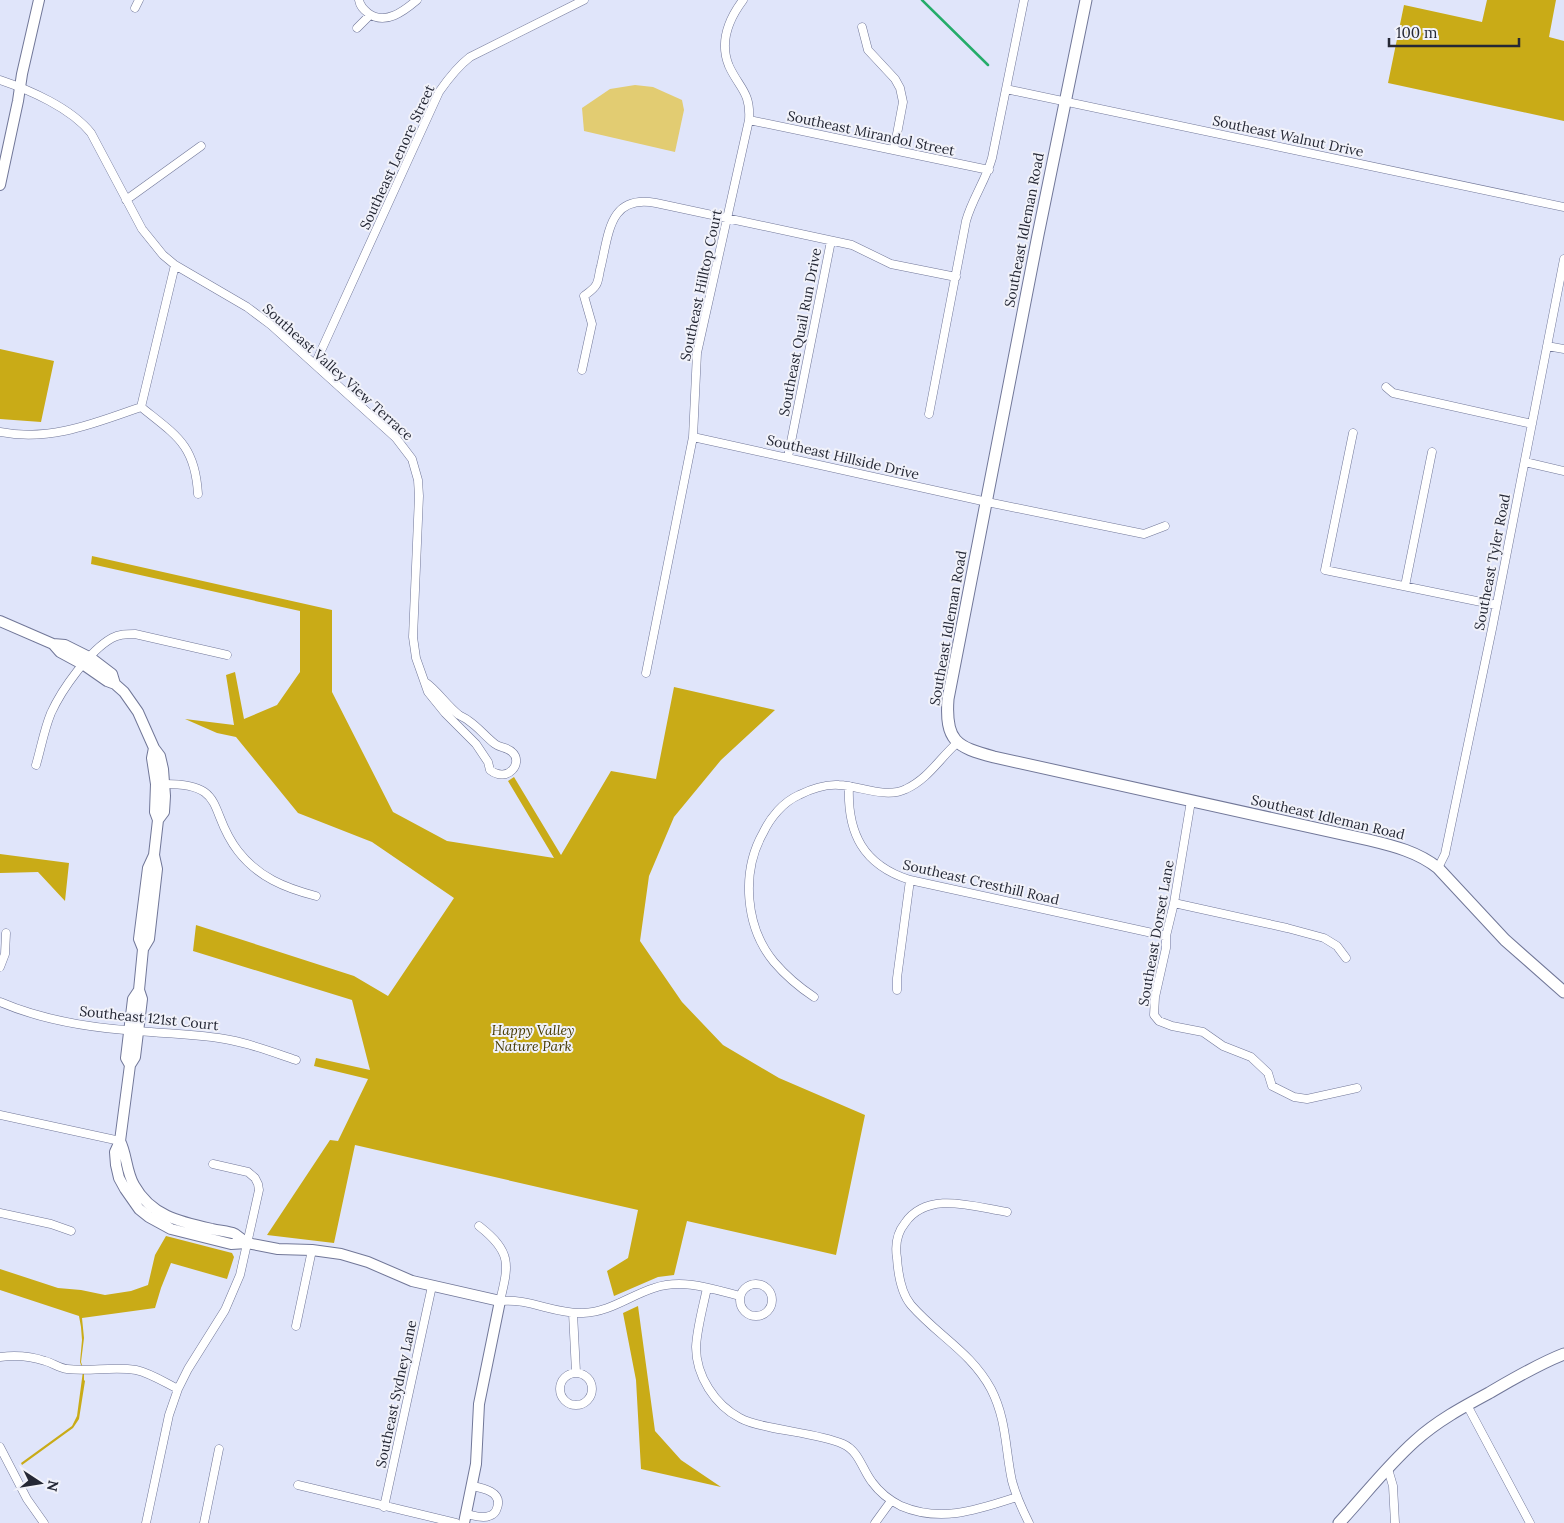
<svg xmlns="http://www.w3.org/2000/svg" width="1564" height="1523" font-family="Lora,serif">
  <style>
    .green { fill: #e2cc72 }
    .forest { fill: #c9ab17 }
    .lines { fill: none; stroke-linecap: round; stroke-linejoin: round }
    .stream { stroke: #25ac6a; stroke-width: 2.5 }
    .minor-casing { stroke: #717798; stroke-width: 9 }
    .tertiary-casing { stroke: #717798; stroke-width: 12 }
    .secondary-casing { stroke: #717798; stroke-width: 13 }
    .minor { stroke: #fff; stroke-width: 8 }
    .tertiary { stroke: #fff; stroke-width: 10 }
    .secondary { stroke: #fff; stroke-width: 11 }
    .labels { text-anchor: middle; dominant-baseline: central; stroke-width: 4; stroke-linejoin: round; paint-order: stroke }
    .street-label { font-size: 14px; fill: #252835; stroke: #f1f2fa }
    .park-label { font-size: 14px; font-style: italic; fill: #463a01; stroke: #f1f2fa }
  </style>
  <rect width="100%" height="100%" fill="#e0e5fa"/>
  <path class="green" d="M635,85L653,87L682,100L684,110L675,152L584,131L582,108L610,89Z"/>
  <path class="forest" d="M1487,0H1556L1549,37L1564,41V121L1388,83L1404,5L1482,22Z
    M0,349L54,361L41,422L0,419Z
    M92,556L332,610V692L393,812L447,841L554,858L508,781L514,777L561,855L611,771L656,779L674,687L775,710L721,760L674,817L649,876L640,941L682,1002L723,1045L779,1078L865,1115L836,1255L687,1221L674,1275L658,1277L614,1296L607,1271L628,1258L638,1210L355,1145L334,1243L267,1235L330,1140L338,1141L368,1079L314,1066L316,1058L370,1070L352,1000L193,951L196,925L354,976L388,996L454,898L372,842L298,813L236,737L217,733L185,719L234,725L226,675L235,672L244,719L277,705L300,672V611L91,564Z
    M0,854L69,863L65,901L38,872L0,873Z
    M166,1236L232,1253L234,1257L227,1279L171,1263L161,1288L155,1308L82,1318L84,1338L81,1362L84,1371V1380L85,1381L79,1419L73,1428L22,1465L21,1463L72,1426L77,1416L83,1371L80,1362L82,1340L81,1327L79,1316L0,1290V1269L58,1288L81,1290L105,1295L131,1291L148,1285L155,1255Z
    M638,1306L655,1431L681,1460L721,1487L641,1469L636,1380L623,1313Z"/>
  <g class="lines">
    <path class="stream" d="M922,0L988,65"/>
    <defs>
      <path id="minor" d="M359,0C360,6 363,9 368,13C385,26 404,11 417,0
        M135,8L139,0
        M862,27L868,50L895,79L900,88L903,102L894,150
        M357,28L370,15
        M0,80C30,90 71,108 91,133L142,229L163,255L175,265L247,307L271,325L396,438L412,459L418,480L419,496L413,637L416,658L428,692L445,713L476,744L488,762L490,770C508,784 524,762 512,752C507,747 500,748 495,744C486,737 478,727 469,721C466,718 462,717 459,715C446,705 438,691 425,682
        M1006,89L1564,207
        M749,120L989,170
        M126,200L201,146
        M1547,346L1564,349
        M315,364L439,92C448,79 457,67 470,57L584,0
        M582,370L592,324L584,296C588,293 594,289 596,285C599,281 599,272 601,266C609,232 610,194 656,203L852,245L891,264L956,277
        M1386,387L1393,393L1532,424
        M141,407C177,436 195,445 198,494
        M929,414L966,221C972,199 986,180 992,158L1024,0
        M0,432C50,442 95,423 141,407L175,265
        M1353,433L1325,570L1496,605
        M693,437L987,502L1144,534L1165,526
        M788,457L831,241
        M1525,462L1564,471
        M1405,586L1432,452
        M646,673L693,437L697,353L749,120C751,92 739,88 729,66C719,42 728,20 743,0
        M36,765C41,748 44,730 51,713C62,689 89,651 112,638C119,634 127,634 135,634L227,655
        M160,784C229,782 207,812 238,851C258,877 285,888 316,896
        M849,786C847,833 863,865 910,880L1166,936
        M1191,801L1174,903L1166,936V948L1155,997L1154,1015L1159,1021L1172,1026L1203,1032L1223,1046L1251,1057L1268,1073L1272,1086L1294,1097L1307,1099L1357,1088
        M1438,868L1445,854L1492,629L1564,259
        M1174,903L1287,928L1324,938L1337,946L1346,958
        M0,967L5,954L6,933
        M897,990V978L910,880
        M814,997C799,987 786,976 774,962C745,927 741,872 763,833C770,818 783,802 799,795C811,789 825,784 839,785C860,786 886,799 906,789C928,779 940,758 957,743
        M0,1002C44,1021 91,1028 138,1031C169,1034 200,1034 230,1040C252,1044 275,1053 296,1060
        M0,1115L120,1141
        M1007,1212C974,1207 928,1190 905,1223C897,1233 895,1246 897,1258C898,1273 901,1293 911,1305C938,1336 971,1352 991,1389C1007,1420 1005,1449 1012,1481C1016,1496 1022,1509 1029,1523
        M0,1213L51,1224L71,1231
        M479,1226C512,1252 509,1264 500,1301C529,1298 554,1314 583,1313C610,1312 629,1296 654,1288C683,1278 712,1289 740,1296
        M740 1300a16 16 0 1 1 32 0a16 16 0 1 1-32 0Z
        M707,1288C703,1307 697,1328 696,1347C696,1376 715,1405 740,1418C749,1423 759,1425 769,1427C791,1432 822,1435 843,1444C859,1451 862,1469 872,1482C880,1493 889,1500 901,1506C941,1523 977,1510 1017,1497
        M573,1313L576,1372
        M296,1326L312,1250
        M0,1357C16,1355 30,1356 45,1361C53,1363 59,1368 67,1369C90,1372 113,1366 136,1370C150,1373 164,1382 178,1389
        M560 1389a16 16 0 1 1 32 0a16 16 0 1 1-32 0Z
        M1467,1405L1530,1523
        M0,1447L27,1499L44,1523
        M1388,1469L1393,1486L1395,1523
        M298,1485L456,1523
        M384,1507L432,1286
        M466,1514C473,1515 482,1519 489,1516C493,1515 496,1512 497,1508C503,1492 483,1488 472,1486
        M146,1523L169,1415L178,1389L188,1369L225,1310L240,1275L259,1190L258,1184L255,1178L248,1172L213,1164
        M204,1523L219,1449
        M875,1523L891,1501"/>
      <path id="tertiary" d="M0,185L18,101L22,74L39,0
        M0,621L53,644L65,645L91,658L112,674L115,684
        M53,644L60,652L84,665L107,681L115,684L124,692L138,712L154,748L160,756L163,769L165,796L164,812L158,820
        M143,949L139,939L148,868L154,855
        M139,990L142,999L135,1057L130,1065L120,1141L115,1152L116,1165L119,1178L125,1189L139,1209L149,1217L171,1229L231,1244L247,1243L278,1249L312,1250L341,1254L368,1262L412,1281L500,1301L479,1404L476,1464L464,1523
        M130,1065L126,1058L133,999L139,990L143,949L149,939L157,869L154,855L158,820L155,812L156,784L152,758L154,748
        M120,1141C127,1155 126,1171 134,1185C151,1216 180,1222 212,1229C219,1231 228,1231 235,1234C239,1237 243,1240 247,1243"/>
      <path id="secondary" d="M1086,0L1038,235L948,699C945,741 956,747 994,757L1369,840C1394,846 1418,852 1438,868L1505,940L1564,992
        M1339,1523C1364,1496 1387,1466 1415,1441C1437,1421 1463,1407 1489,1393C1513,1379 1538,1364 1564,1354"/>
    </defs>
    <use href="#minor" class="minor-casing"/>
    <use href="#tertiary" class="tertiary-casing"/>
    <use href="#secondary" class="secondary-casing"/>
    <use href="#minor" class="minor"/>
    <use href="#tertiary" class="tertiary"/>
    <use href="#secondary" class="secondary"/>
  </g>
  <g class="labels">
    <g class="street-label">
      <text transform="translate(871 133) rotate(12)">Southeast Mirandol Street</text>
      <text transform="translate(1288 136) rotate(12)">Southeast Walnut Drive</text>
      <text transform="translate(397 157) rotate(-65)">Southeast Lenore Street</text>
      <text transform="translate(1024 230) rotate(-79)">Southeast Idleman Road</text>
      <text transform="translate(701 285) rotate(-78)">Southeast Hilltop Court</text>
      <text transform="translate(800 332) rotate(-79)">Southeast Quail Run Drive</text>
      <text transform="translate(338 372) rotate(42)">Southeast Valley View Terrace</text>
      <text transform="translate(843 457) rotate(13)">Southeast Hillside Drive</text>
      <text transform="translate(1492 562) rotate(-79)">Southeast Tyler Road</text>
      <text transform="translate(948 628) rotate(-80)">Southeast Idleman Road</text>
      <text transform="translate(1328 817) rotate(13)">Southeast Idleman Road</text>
      <text transform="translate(981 882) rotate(13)">Southeast Cresthill Road</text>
      <text transform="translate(1156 933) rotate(-80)">Southeast Dorset Lane</text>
      <text transform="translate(149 1018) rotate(6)">Southeast 121st Court</text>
      <text transform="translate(396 1394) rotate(-78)">Southeast Sydney Lane</text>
    </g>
    <g class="park-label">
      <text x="533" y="1030">Happy Valley<tspan x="533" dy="16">Nature Park</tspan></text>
    </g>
  </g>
  <g transform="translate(40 1483) rotate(102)" stroke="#f1f2fa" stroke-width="4" paint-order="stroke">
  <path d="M0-4L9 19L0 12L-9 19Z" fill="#252835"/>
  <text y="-8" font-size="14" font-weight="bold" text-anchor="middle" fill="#252835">N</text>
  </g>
  <path d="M1389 38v8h130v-8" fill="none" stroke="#252835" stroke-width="2.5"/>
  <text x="1396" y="38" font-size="15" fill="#252835" stroke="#f1f2fa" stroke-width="4" paint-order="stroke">100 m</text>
</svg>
